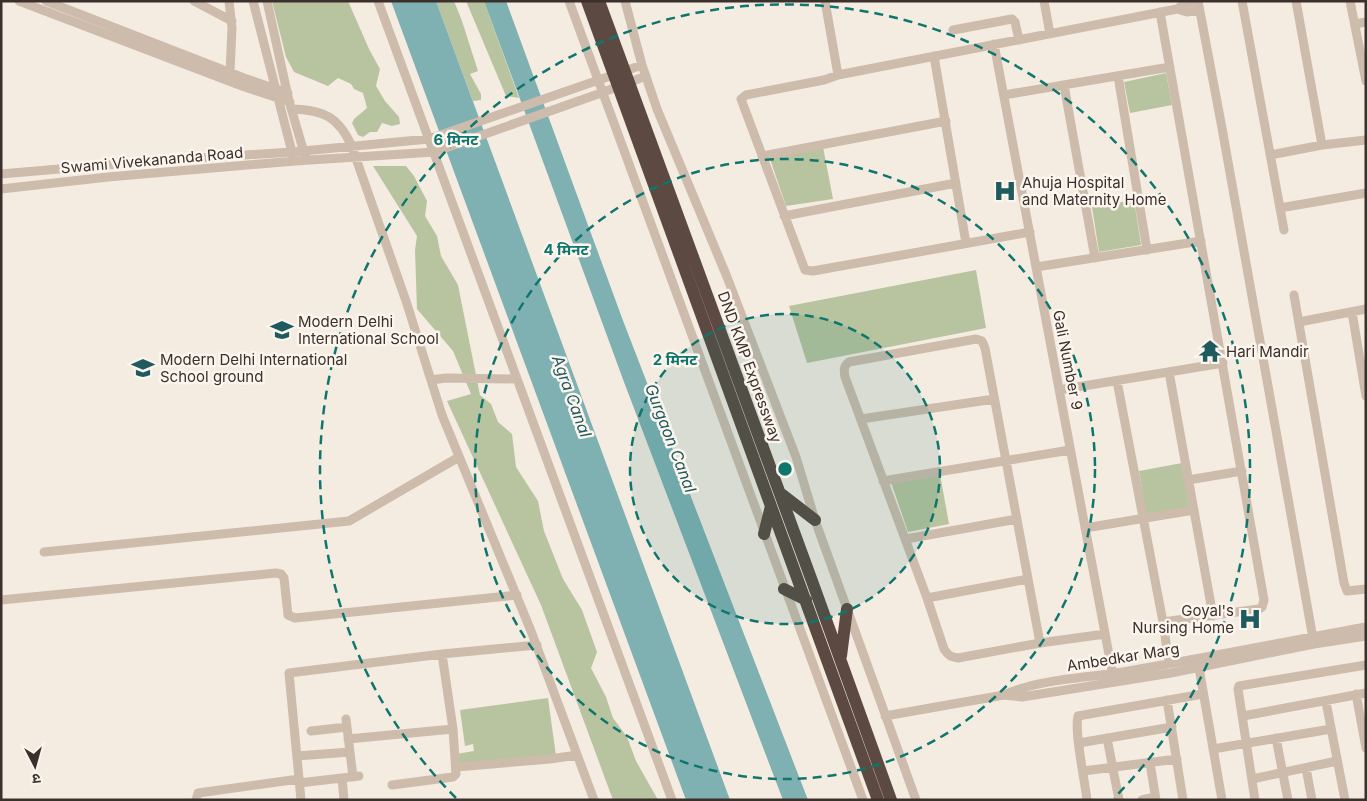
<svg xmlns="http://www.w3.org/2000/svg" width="1367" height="801" font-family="Inter,'Noto Sans Devanagari',sans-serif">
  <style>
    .green { fill: #b8c4a0 }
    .water { fill: #7fb0b2 }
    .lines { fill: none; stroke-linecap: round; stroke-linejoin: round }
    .minor { stroke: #cdbbac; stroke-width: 9 }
    .highway { stroke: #5c4a42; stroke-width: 12 }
    .ring { fill: none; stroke: #0f766e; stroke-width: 2.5; stroke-dasharray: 9 6 }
    .labels { text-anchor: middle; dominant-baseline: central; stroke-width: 5; stroke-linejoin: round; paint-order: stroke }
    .street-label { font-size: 15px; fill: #3b302b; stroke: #fbf5ee }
    .poi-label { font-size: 15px; fill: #3b302b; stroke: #fbf5ee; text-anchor: start }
    .water-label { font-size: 16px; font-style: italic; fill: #1f5a5e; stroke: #fbf5ee }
    .centre { fill: #0f766e; stroke: #fbf5ee; stroke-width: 2.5 }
    .ring-label { font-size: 15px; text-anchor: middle; font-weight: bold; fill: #0f766e; stroke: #fbf5ee; stroke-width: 5; stroke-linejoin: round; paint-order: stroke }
  </style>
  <rect width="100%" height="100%" fill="#f4ebe1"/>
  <path class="green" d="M272,1H348L369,49L380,69L376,86L385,101L399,117L400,124L392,126L382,123L377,132H370L363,137L358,135L352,123L354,119L367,108L363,93L354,89L351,84L338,78L328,86L294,72L286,57Z
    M436,1H454L462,21L478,71L470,74L481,94V100L473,101Z
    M466,1H484L519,98L506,96Z
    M1166,73L1172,105L1130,113L1124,82Z
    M823,147L833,199L786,206L769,156Z
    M373,166H406L414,176L427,201L425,216L437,236L441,256L458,285L480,395L491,404L498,422L512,434L516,467L538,501L544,531L563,579L582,610L597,652L591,668L606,697L613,718L627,737L636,761L658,800H613L541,605L447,401L471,394L453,351L417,309L415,250L417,236Z
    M1134,200L1141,245L1099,252L1092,207Z
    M976,270L986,328L807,363L789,306Z
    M1182,463L1189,507L1146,514L1139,471Z
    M940,474L949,524L908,532L891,482Z
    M548,698L556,756L458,770L456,754L474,751L473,744L465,746L460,710Z"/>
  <path class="water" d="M391,1H436L730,800H686Z
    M484,1H506L622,318L808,800H783L624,382Z"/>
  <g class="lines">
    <path class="minor" d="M19,1L242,86L290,102
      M46,1L244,78L288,93
      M194,1L232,21
      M229,1L232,28L230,72
      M253,1L293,156
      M267,1L289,101L305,156
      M378,1L672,800
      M569,1L863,800
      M625,1L642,65L657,109L727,277L796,457L815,520L916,800
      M825,1L838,75
      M1044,1L1050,34
      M1196,1L1185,3L1177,9L1187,12L1199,10
      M1198,1L1222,128L1314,644
      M1242,1L1284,230
      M1296,1L1322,145
      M1350,1L1366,81
      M1160,12L1264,600L1262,607L1259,609L1163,622
      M1355,24L1366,22
      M953,30L1012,19L1015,22L1019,40
      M994,44L1114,681
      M934,56L966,243
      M1118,76L1147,250
      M1064,85L1095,258
      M1004,95L1170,67
      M292,109C324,110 339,117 352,147L406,301L442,415L531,631L594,800
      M1270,155L1322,145L1366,140
      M762,156L946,121
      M1,174L152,161L292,152L429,139L642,65
      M1,189L108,177L295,161L434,152L601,93L646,76
      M1280,208L1366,193
      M784,216L956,183
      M1030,232L813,271L805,270L741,99L746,95L824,80L838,75L1177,9
      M1036,267L1201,241
      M1294,295L1344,583L1347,591L1366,589
      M1352,312L1366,396
      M1299,322L1366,309
      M1169,372L1213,616
      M431,380L446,378L517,379
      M1117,381L1163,622L1169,663
      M1059,390L1223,363
      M861,419L994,399
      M1188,480L1242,471
      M883,481L1070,450
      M1085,528L1194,510
      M906,539L1017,519
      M44,552L349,521L459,457
      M927,598L1028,579
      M1,600L276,573L281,574L284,578L288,615L295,618L517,595
      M1040,643L985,348L982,341L976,339L849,362C843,367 844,370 845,377L927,598L944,649C948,655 950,657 958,658L1040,643L1105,634
      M1198,662L1222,800
      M1356,694L1366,748
      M1004,695L1022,697L1171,673L1314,644L1366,636
      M1167,700L1183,800
      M1326,702L1345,800
      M885,716L1004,695C1038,679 1086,678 1123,672C1204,658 1285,642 1366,627
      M1243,716L1366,693
      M346,719L353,777
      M311,731L347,727
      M1107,738L1119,800
      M1276,738L1288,800
      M348,739L453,729
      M1079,743L1172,727
      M1213,749L1331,729
      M297,756L350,752
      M1150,763L1156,800
      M456,767L550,759L577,755
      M1306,768L1312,800
      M1083,771L1177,759
      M342,778L344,800
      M1252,779L1337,761
      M299,783L359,776
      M392,785L453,777L456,774L453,729L442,654
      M196,800L198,793L299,779
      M301,800L289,673L442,654L537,645
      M1087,800C1085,781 1074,732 1078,716L1203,694
      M1142,800L1155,797
      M1255,800L1238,689L1239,686L1366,665"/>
    <path class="highway" d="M587,1L878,800
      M599,1L812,581L891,800
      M780,493L815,520
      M764,534L771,506
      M784,589L806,600
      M841,656L847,609"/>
  </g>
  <circle cx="785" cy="469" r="155" fill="#0f766e" fill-opacity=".12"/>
  <g class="ring">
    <circle cx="785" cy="469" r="155"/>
    <circle cx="785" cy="469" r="310"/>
    <path d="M456 798A465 465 0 1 1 1114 798"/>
  </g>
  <defs>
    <symbol id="hospital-bare" viewBox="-9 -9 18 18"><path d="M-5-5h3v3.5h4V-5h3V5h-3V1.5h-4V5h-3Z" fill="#1f5a5e" stroke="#fbf5ee" stroke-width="2.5" paint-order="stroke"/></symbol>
    <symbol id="school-bare" viewBox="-9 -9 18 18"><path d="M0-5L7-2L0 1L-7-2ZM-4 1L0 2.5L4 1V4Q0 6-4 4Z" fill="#1f5a5e" stroke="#fbf5ee" stroke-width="2.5" paint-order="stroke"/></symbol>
    <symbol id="temple-bare" viewBox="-9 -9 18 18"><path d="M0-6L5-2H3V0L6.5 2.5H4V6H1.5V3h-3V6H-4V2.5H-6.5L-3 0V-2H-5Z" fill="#1f5a5e" stroke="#fbf5ee" stroke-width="2.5" paint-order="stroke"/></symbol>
  </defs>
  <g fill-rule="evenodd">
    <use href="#hospital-bare" x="989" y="175" width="32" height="32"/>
    <use href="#school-bare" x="266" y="314" width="32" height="32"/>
    <use href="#temple-bare" x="1194" y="335" width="32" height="32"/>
    <use href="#school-bare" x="127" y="352" width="32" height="32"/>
    <use href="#hospital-bare" x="1234" y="603" width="32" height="32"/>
  </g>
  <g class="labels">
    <g class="street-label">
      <text transform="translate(152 160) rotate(-5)">Swami Vivekananda Road</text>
      <text transform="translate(1068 360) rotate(79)">Gali Number 9</text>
      <text transform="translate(750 367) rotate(70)">DND KMP Expressway</text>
      <text transform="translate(1123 657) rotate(-9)">Ambedkar Marg</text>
    </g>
    <g class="poi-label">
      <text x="1022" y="182">Ahuja Hospital<tspan x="1022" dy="17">and Maternity Home</tspan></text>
      <text x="298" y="321">Modern Delhi<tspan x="298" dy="17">International School</tspan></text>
      <text x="1226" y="351">Hari Mandir</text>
      <text x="160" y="359">Modern Delhi International<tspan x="160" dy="17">School ground</tspan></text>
      <text x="1234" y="610" text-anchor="end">Goyal's<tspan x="1234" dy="17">Nursing Home</tspan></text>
    </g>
    <g class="water-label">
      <text transform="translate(572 396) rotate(70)">Agra Canal</text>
      <text transform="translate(671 438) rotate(69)">Gurgaon Canal</text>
    </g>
  </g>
  <circle cx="785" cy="469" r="8" class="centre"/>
  <g class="ring-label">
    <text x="456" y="145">6 मिनट</text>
    <text x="566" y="255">4 मिनट</text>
    <text x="675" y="365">2 मिनट</text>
  </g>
  <rect width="1367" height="801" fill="none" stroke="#3b302b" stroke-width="5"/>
  <g transform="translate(35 766) rotate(174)" stroke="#fbf5ee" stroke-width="4" paint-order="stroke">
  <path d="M0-4L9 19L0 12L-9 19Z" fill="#3b302b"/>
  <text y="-8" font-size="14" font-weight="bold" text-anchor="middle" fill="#3b302b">उ</text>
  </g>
</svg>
